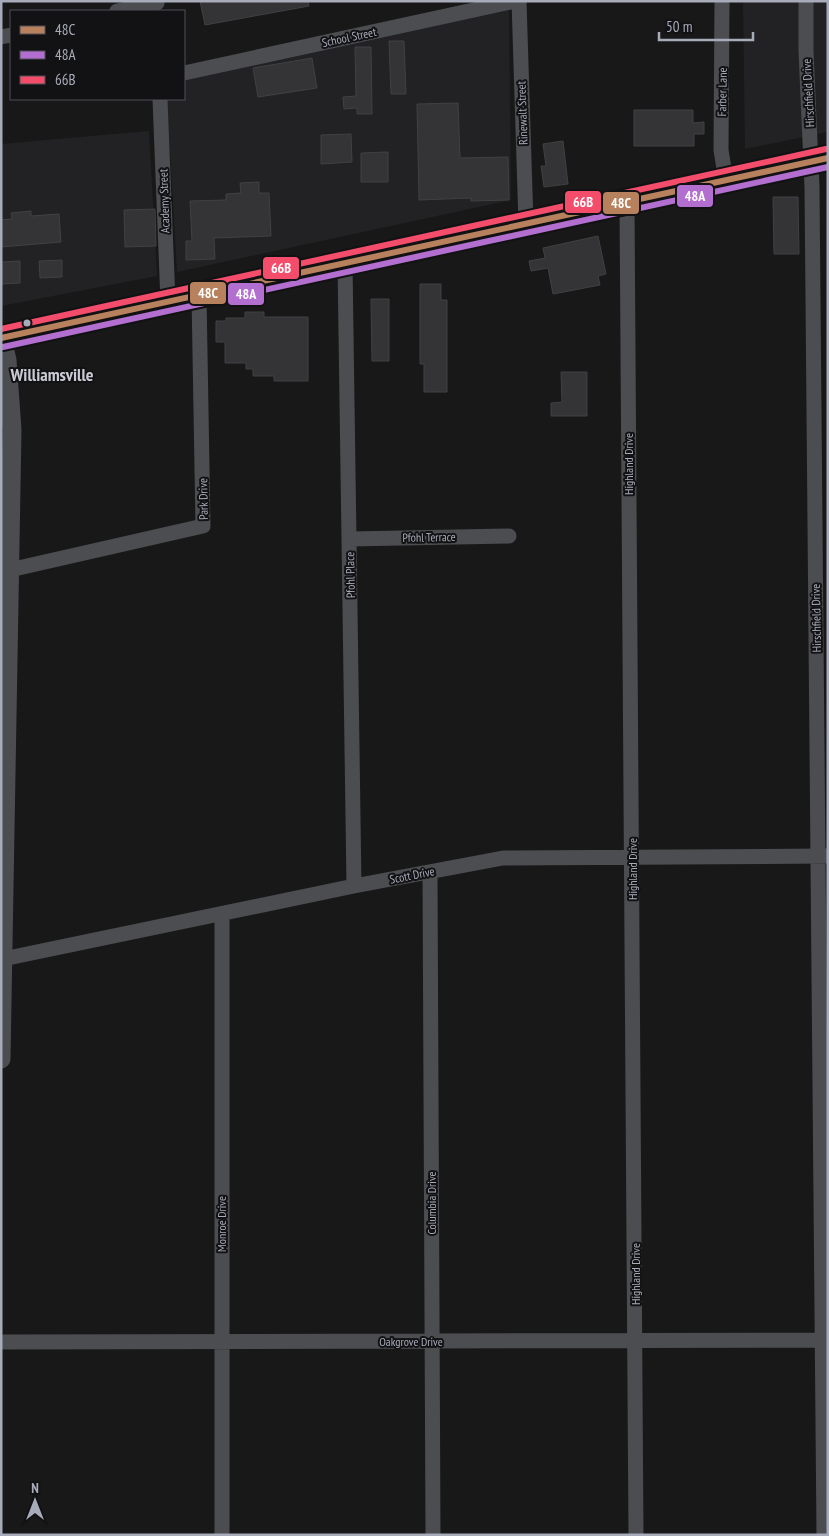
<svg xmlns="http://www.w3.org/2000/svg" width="829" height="1536" font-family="'PT Sans Narrow',sans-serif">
<rect width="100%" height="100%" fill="#181818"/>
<path fill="#222224" d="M743,1H828V132L745,149Z
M509,10L511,200L177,272L167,99H184V77Z
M149,131L157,276L1,306V144Z"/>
<path fill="#343436" stroke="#414144" d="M200,1H308L309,6L205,25Z
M389,41H404L406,94H391Z
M355,47H371L372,114H357V108L344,109L343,97L356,96Z
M312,58L317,88L258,97L253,68Z
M458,103L460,158L508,157L509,200L471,201V198L419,200L417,104Z
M634,110H693V123L704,122V134H694V146H634Z
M351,134L352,162L321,164V135Z
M563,141L568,184L544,187L541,166H546L543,144Z
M388,152V182H361V153Z
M259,182V193H269L271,236L214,238L215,259L186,260V241H192L190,201L226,200V194L241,193L240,183Z
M773,197H798L799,254H774Z
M155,209L156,246L125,247L124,210Z
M31,211V216L59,214L61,242L1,247V220L12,219L11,213Z
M598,236L606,274L598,276L600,285L553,294L548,268L531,271L529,261L545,258L543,248Z
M62,260V277L40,278L39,261Z
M20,261V283L1,284V262Z
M420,284H441V300H447V392H424V364H420Z
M371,299H389V361H372Z
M245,312H264V317H308V381H274V376H253V369H246V363H225V342H216V321H226V318H245Z
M561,372H587V416H551V403L562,402Z"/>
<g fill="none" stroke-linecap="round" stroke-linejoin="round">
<path stroke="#4c4d51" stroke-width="15" d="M519,1L526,224
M722,1L721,150L726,181
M806,1V51L812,187L824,1535
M117,11L157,3
M1,37L11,35
M184,73L515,1
M160,99L168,302
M627,203L636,1535
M345,263L354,886
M349,539L509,536
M1,572L203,526L199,295
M430,872L433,1535
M3,959L354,886L503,858L828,856
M1,1342L821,1340
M222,1535V914"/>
<path stroke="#4c4d51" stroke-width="19" d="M1,335L7,360L12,430L1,1059"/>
<path stroke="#4e4e53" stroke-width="22" d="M1,338L726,181L828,158"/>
<defs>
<path id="bus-1" d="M1,338L828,158"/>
<path id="bus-2" d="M3,347L828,167"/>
<path id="bus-3" d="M1,329L826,149"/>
</defs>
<use href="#bus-1" stroke="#121214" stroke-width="10"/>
<use href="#bus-2" stroke="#121214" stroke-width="10"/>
<use href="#bus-3" stroke="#121214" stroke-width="10"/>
<use href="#bus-1" stroke="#b6815c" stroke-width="6"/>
<use href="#bus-2" stroke="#b36fd0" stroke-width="6"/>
<use href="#bus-3" stroke="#f44d6c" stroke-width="6"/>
</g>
<circle fill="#a8abb9" stroke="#121214" stroke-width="2" cx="27" cy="323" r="4.5"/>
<g text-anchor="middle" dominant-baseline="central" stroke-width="4" stroke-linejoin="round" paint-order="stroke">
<g font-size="12" fill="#a8abb9" stroke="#121214">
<text transform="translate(349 37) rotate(-12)">School Street</text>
<text transform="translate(722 92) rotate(-89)">Farber Lane</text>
<text transform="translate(808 93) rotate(-93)">Hirschfield Drive</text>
<text transform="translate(522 113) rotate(-92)">Rinewalt Street</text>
<text transform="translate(164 201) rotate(-92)">Academy Street</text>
<text transform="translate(628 464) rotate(-90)">Highland Drive</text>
<text transform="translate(203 499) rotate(-91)">Park Drive</text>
<text transform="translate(429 537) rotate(-1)">Pfohl Terrace</text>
<text transform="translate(350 575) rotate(-91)">Pfohl Place</text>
<text transform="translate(816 618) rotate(-91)">Hirschfield Drive</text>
<text transform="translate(632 869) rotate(-90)">Highland Drive</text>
<text transform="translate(412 875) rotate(-11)">Scott Drive</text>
<text transform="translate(431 1203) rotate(-90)">Columbia Drive</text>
<text transform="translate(221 1224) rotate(-90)">Monroe Drive</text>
<text transform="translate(635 1274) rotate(-90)">Highland Drive</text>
<text x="411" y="1341">Oakgrove Drive</text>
</g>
<g font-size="18" font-weight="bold" fill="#cacbd5" stroke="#121214">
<text x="52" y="374">Williamsville</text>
</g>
</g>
<g stroke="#121214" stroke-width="2">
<rect x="676" y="184" width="38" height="24" rx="5" fill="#b36fd0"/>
<rect x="564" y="190" width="38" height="24" rx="5" fill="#f44d6c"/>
<rect x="602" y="191" width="38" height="24" rx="5" fill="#b6815c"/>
<rect x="262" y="256" width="38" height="24" rx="5" fill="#f44d6c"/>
<rect x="189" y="281" width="38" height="24" rx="5" fill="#b6815c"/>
<rect x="227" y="282" width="38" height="24" rx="5" fill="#b36fd0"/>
</g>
<g font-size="14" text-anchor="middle" font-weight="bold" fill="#fff">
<text x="695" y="201">48A</text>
<text x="583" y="207">66B</text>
<text x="621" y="208">48C</text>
<text x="281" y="273">66B</text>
<text x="208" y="298">48C</text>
<text x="246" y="299">48A</text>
</g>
<rect width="829" height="1536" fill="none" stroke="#a8abb9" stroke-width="5"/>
<rect x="10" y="10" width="175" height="90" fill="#121214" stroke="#4e4f56"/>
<rect x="20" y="26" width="25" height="8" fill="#b6815c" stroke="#4e4f56"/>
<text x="55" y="35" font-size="15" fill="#a8abb9">48C</text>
<rect x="20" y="51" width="25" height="8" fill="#b36fd0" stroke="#4e4f56"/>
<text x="55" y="60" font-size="15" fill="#a8abb9">48A</text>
<rect x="20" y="76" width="25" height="8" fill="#f44d6c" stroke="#4e4f56"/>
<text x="55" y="85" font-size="15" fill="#a8abb9">66B</text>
<g transform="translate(35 1501)" stroke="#121214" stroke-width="4" paint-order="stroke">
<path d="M0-4L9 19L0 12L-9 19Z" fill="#a8abb9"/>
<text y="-8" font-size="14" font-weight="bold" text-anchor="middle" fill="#a8abb9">N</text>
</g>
<path d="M659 32v8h94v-8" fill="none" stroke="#a8abb9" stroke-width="2.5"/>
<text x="666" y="32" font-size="15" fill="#a8abb9" stroke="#121214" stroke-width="4" paint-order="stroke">50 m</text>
</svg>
